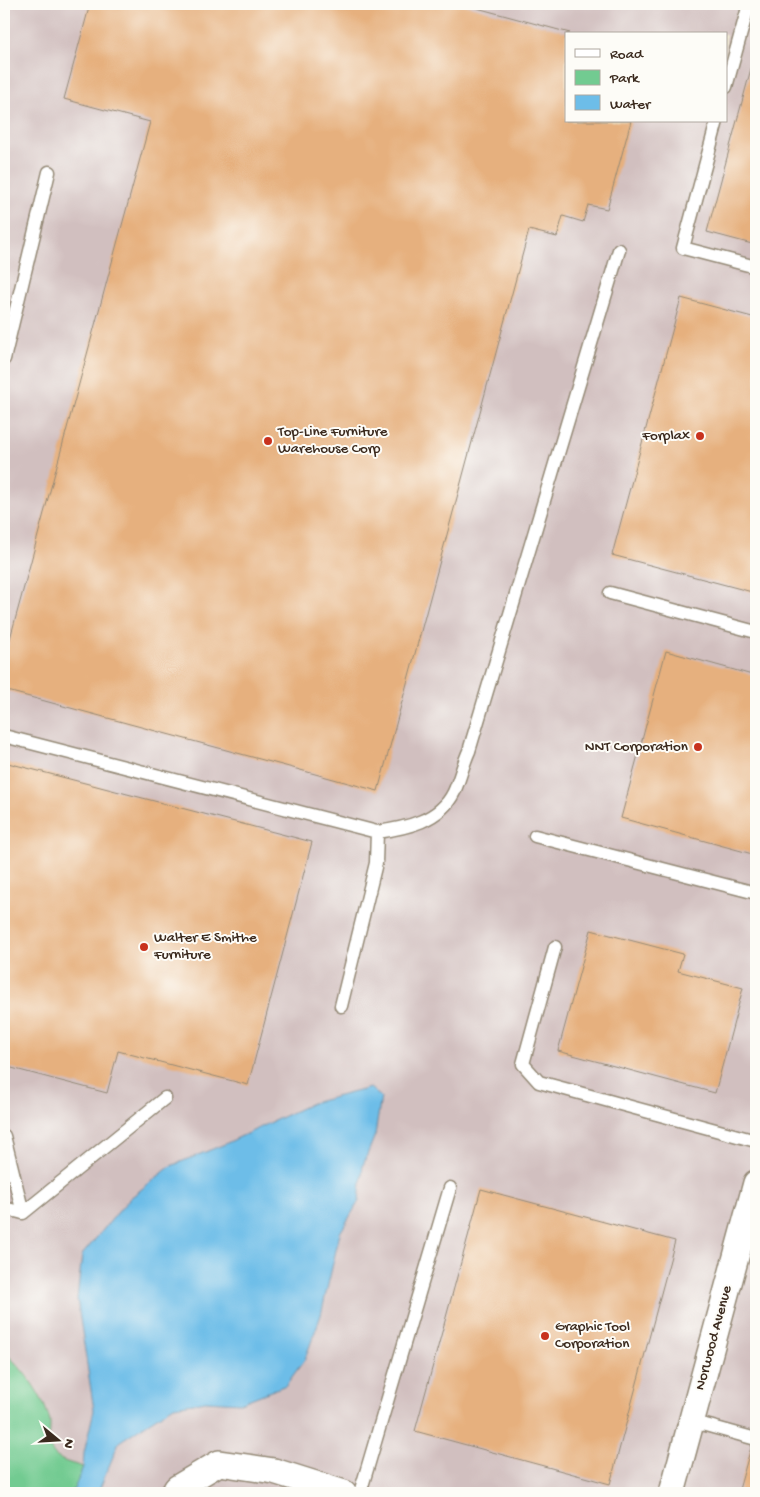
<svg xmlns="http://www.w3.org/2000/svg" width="760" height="1497" font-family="'Gochi Hand',sans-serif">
<rect width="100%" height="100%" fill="#fdfcf7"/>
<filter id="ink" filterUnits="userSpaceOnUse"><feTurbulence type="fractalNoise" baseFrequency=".02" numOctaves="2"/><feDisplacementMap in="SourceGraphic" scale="10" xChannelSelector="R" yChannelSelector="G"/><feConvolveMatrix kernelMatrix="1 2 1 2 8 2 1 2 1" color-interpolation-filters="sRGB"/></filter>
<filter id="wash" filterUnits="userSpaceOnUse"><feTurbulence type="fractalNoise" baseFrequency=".0096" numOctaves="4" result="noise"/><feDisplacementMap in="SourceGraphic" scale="20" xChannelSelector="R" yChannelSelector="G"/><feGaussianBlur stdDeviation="1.12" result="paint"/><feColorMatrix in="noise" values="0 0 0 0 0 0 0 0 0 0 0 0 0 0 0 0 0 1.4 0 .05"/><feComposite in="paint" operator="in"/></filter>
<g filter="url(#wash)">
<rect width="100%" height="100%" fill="#eee8cd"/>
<path fill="#d1bfbf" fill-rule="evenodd" d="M4,4H756V1493H4ZM566,34H726V121H566Z"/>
<path fill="#72cb91" stroke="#567a58" d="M4,1352C23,1368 42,1394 49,1418C52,1427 47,1440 51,1449C55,1461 72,1463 83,1467L74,1489L69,1493H4Z"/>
<path fill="#6dbde8" stroke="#547483" d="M370,1088L381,1097L375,1135L363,1165L359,1201L340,1233L321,1315L305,1359L286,1385L240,1403L206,1401L174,1406L143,1426L119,1442L98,1493H69L74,1489L83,1467L84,1453L94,1410L77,1299L82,1255L129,1199L171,1166L225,1144L312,1103Z"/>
<g id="blocks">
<path fill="#e6b07e" d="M90,4H462L570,33L566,34V121H631L607,209L588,205L583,222L563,216L557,237L529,230L378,791L4,690V645L8,646L150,122L64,99Z
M756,50V245L707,232Z
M681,298L756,318V593L612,555Z
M666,651L756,676V855L621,818Z
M4,762L312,842L248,1085L118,1051L107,1093L4,1066Z
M591,930L683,954L678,971L743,988L715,1093L558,1051Z
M481,1189L675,1241L610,1484L415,1431Z
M752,1444L756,1446V1493H738Z"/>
</g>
</g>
<g filter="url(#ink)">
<use href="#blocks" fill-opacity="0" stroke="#948976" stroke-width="1"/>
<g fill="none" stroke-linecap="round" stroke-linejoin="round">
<defs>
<path id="service" d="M726,87L749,4
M717,121L683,248L756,267
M4,359L49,172
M610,593L756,632
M4,736L377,832C406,828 440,821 454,792C460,779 463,764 469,751L619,250
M535,836L756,893
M555,947L523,1064L539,1082L756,1141
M341,1006L376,863L377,832
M4,1136L23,1213
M4,1208L23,1213L165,1098
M741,1240L756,1245
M691,1421L756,1439
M360,1493L450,1188"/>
<path id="minor" d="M174,1493L177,1488L219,1463L274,1471L344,1493
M672,1493L756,1183"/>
</defs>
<use href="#service" stroke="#948976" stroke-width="15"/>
<use href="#minor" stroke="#948976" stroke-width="28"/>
<use href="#service" stroke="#fff" stroke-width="12"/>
<use href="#minor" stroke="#fff" stroke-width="25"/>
</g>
</g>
<g fill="#c8321e" stroke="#fdfcf7" stroke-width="2">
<circle cx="700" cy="436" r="5"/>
<circle cx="268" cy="441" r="5"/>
<circle cx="698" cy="747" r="5"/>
<circle cx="144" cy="947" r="5"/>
<circle cx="545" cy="1336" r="5"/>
</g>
<g text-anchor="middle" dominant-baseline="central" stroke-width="4" stroke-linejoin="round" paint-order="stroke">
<g font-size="15" fill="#3b2a1e" stroke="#fdfcf7" text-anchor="start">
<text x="278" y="432">Top-Line Furniture<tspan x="278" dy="17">Warehouse Corp</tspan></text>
<text x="690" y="436" text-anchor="end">Forplax</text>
<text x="688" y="747" text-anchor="end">NNT Corporation</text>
<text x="154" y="938">Walter E Smithe<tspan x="154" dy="17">Furniture</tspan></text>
<text x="555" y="1327">Graphic Tool<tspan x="555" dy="17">Corporation</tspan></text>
</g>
<g font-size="15" fill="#3b2a1e" stroke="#fdfcf7">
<text transform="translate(714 1338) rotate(-75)">Norwood Avenue</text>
</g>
</g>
<rect width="760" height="1497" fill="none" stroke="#fdfcf7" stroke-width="20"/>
<rect x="565" y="32" width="162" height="90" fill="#fdfcf7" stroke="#afa8a0"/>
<rect x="575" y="49" width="25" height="8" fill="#ffffff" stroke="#afa8a0"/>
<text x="610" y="58" font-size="15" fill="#3b2a1e">Road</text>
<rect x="575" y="70" width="25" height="15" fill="#72cb91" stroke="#afa8a0"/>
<text x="610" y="82" font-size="15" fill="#3b2a1e">Park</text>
<rect x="575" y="95" width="25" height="15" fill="#6dbde8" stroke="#afa8a0"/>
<text x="610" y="108" font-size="15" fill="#3b2a1e">Water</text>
<g transform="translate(58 1440) rotate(108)" stroke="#fdfcf7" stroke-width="4" paint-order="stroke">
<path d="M0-4L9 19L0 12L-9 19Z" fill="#3b2a1e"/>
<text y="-8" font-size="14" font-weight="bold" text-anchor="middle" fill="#3b2a1e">N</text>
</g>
</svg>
